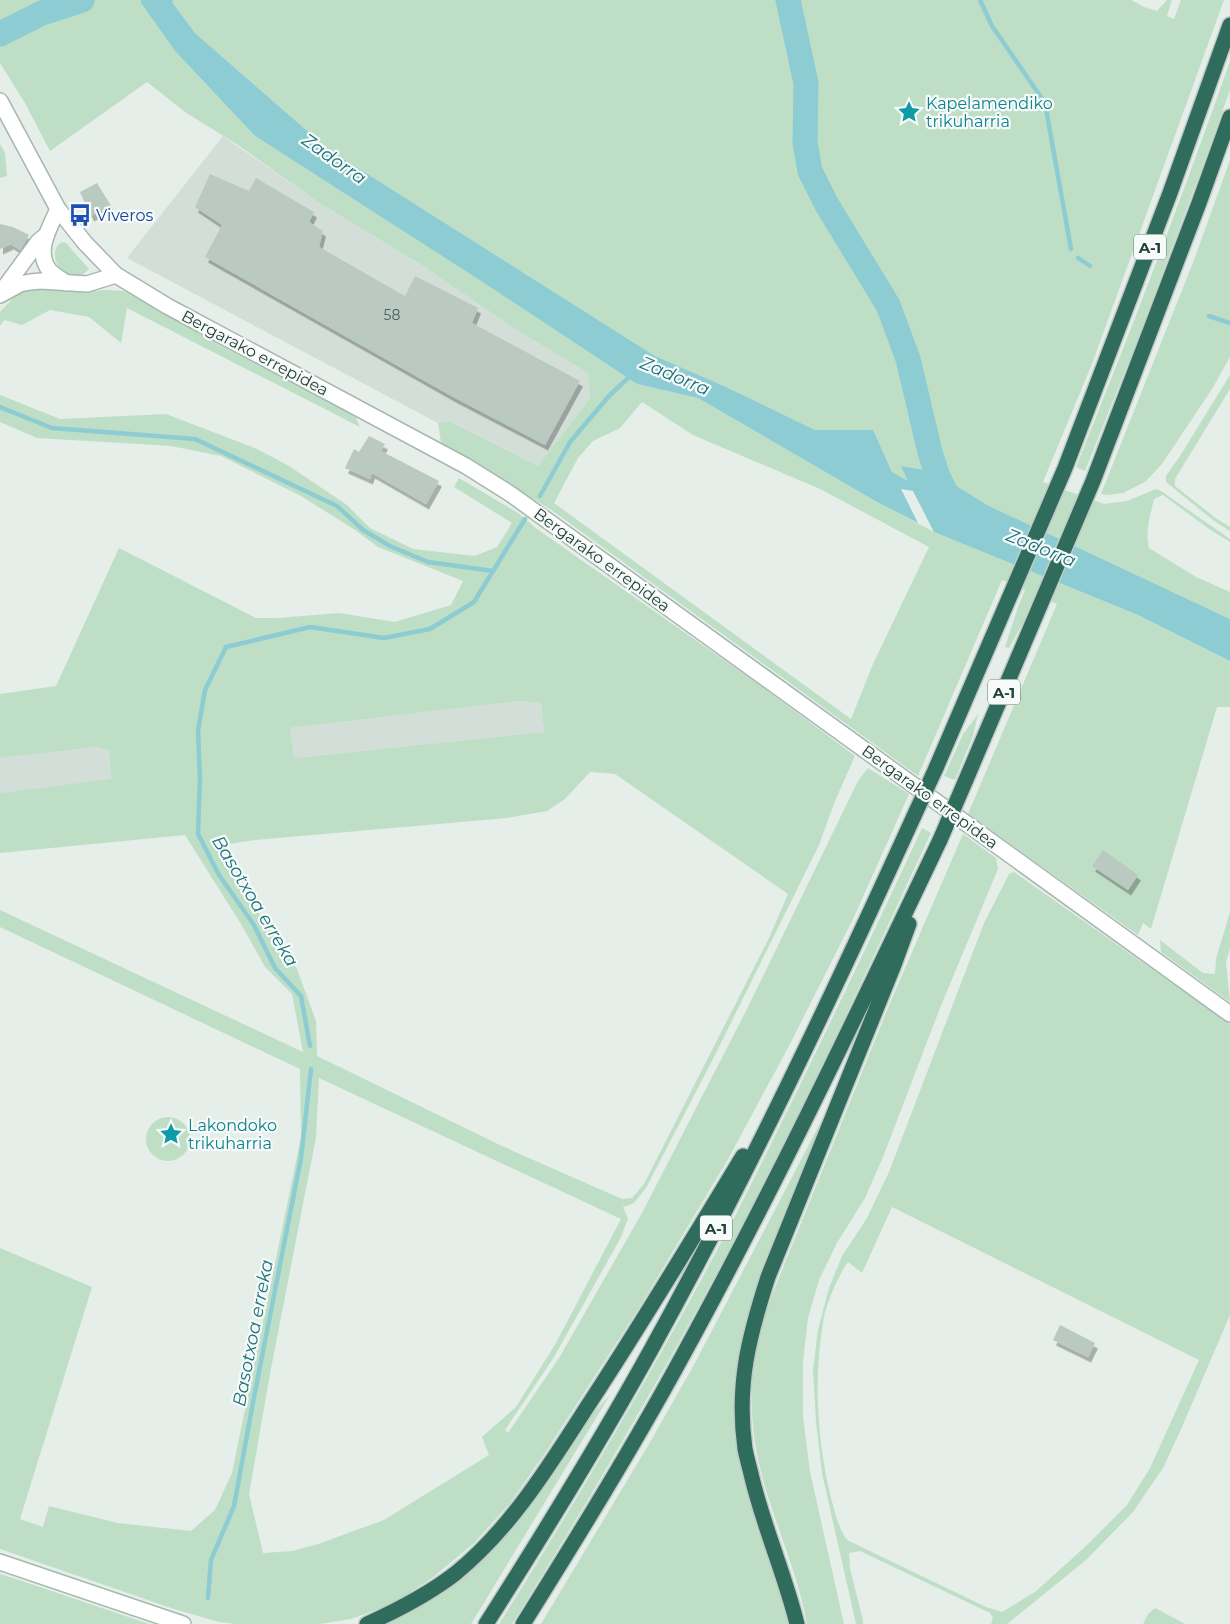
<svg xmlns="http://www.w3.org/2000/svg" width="1230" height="1624" font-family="Montserrat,sans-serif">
<defs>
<filter id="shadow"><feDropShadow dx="3" dy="5.5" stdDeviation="0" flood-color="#0004"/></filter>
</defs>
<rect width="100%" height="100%" fill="#e5eee9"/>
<path fill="#d3ded8" d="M223,136L318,202L423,266L518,331L588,373L590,398L538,466L449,421L438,423L127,258Z
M519,701L541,703L544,732L294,758L290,728Z
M97,747L109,749L111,780L0,793V758Z"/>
<path fill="#bedfc5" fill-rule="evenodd" d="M0,0H141V3L175,51L255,136L481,281L637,384L698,398L877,502L934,532L1138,615L1230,661V707H1217L1151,929L1143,923L1138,935L968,814L1057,604L1035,594L1023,623L1009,648L1005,647L1018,607L1025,590L1002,580L918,776L550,509L441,443L438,423L449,421L538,466L590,398L588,373L518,331L423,266L318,202L238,145L185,112L147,82L50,151L25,103L0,63ZM642,402L693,435L820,489L929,547L873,664L851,719L554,503L578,458L593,441L620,428Z
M173,0H1131L1144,7L1157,11L1167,0H1172L1167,16L1174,19L1181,0H1224L1092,364L1043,482L1104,504L1127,501L1156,489L1161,491L1230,539V542L1209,529L1163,495L1154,499C1150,516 1145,531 1149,548L1196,577L1230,592V619L987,505L933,471L902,466L909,482L892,472L873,431L815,430L724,386L655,356L328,149L195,33L172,2Z
M1230,61V90L1200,173L1138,338L1085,471L1076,467C1130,333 1182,198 1230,61Z
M0,144L5,153L7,176L0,178Z
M1230,160V357L1212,389L1162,464L1145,482L1123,493L1107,495L1101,494L1194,260Z
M62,242L66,243L89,269L81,276C68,276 56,270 55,256C55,249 56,246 62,242Z
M43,285L81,292L106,290L124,291L355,416L360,427L127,308L121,343L89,317L50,310L22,325L4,320L0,326V312L19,292Z
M1230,375V389L1175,479V486L1217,519L1230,527V531L1213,520L1166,482V476L1180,456Z
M0,395L60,419L166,414L257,449L289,466L347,505L370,528L413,549L475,556L497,547L512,523L454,487L459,478L518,513L537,529L761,686L855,756L835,801L819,845L713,1059L646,1188L634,1203L623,1207L628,1219L620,1239L554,1357L505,1430L508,1433L559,1358L642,1213L746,1011L858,781L868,768L909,794L854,917L789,1046L727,1161L639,1308L545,1453L510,1503L474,1543L432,1578L392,1604L351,1619L320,1624H236L219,1622L174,1609L0,1549V1248L92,1287L20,1519L43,1527L49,1506L118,1523L191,1531L215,1510L232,1473L301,1137L300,1069L0,927V910L303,1052L292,994L265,967L241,924L185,835L0,853V793L111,779L109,750L97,747L0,758V694L56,686L119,548L256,618H278L339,613L395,622L451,605L463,581L378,547L355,530L301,496L221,456L171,446L37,438L0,422ZM519,701L541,703L544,732L294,758L290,728ZM590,772L615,774L788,894L769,938L644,1184L632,1198L622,1199L502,1146L317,1056L316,1021L297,969L254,906L215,846L255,840L507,818L547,811L565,799ZM319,1078L621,1219L556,1343L516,1407L482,1437L489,1455L384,1520L318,1544L292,1551L263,1553L249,1494L270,1374L316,1137Z
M978,714L973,736L955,780L944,776L963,734Z
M922,828L931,833C866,972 803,1111 731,1246C663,1375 589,1500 512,1624H499C583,1490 664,1353 737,1212C801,1085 862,957 922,828Z
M963,834L996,858L998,869L940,1008L883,1157L865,1198L837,1243L819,1280L808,1318L803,1362V1416L810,1472L844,1624H807C797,1568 770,1515 758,1459C749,1418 750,1375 759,1334C762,1321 768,1308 772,1295L890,1003Z
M1014,872L1230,1024V1315L1182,1427L1163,1468L1133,1512L1086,1560L1007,1624H991L993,1618L990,1613L860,1551L849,1553L850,1569L863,1620V1624H856L822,1473L816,1422L813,1370L818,1330L829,1288L842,1256L867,1218L889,1172L984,923L1009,874ZM892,1207L1199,1360L1150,1468L1127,1505L1086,1546L1035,1592L1002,1612L986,1607L847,1540C837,1525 836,1515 831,1498C817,1440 813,1377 824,1317C827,1302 839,1274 848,1262L862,1273Z
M1230,912V948L1226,962L1230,1002L1161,952L1160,940L1203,973L1215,974L1216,959Z
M827,1110L765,1261L744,1328L736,1375V1414L792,1624H541L649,1444L695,1363Z
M146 1139a22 22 0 1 1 44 0a22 22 0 1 1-44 0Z
M610,1395L471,1624H382L401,1616L441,1593L480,1561L524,1513L560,1462L589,1417Z
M0,1574L19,1580L149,1624H0Z
M1155,1608L1185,1624H1143L1148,1614Z"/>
<path fill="#8dccd2" d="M141,0H173L172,2L195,33L328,149L655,356L724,386L815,430H873L892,472L908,481L901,466L933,471L987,505L1230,619V661L1138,615L934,532L913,491L901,489L918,523L877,502L698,398L637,384L481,281L255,136L175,51L141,3Z"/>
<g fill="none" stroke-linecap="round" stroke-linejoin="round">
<path stroke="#8dccd2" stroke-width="4.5" d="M980,0L992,26L1045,103L1071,249
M1078,258L1090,266
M1209,316L1230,323
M0,407L52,428L195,439L337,506L363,530L390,546L428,562L493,571
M540,496L570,442L609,396L632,374
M310,1046L301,996L275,968L254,925L219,875L198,834L200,778L198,731L205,690L226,647L310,627L384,638L430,629L474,602L525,519
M208,1598L211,1560L234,1506L254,1397L301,1158L311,1069"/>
<path stroke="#8dccd2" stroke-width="25" d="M788,0L806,83L805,142L810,171L827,205L888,305L908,359L930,452L937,474L951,504
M0,34L42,13L82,0"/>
</g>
<path fill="#bac9c2" filter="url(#shadow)" d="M210,174L249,191L256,178L314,212L309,222L323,231L319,247L405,296L415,276L478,308L472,323L580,381L545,445L453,397L205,257L222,225L195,207Z
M97,183L111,206L91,216L80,192Z
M0,224L13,227L29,235L20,250L11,244L0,249Z
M369,436L385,444L381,451L439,481L426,504L372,473L370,479L345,468L354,449L359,452Z
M1103,850L1138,875L1128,890L1092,866Z
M1060,1325L1095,1343L1088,1357L1053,1340Z"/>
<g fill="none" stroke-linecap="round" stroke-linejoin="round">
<defs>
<path id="tertiary" d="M0,101L58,209L85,243L116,275L167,306L466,466L512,495L1230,1014
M58,209C50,227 34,252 50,271C54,275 61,279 66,283
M2,291L38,242L45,236
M0,295L20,284L30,282L41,281L87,284L116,275"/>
<path id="secondary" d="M0,1562L183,1624"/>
<path id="motorway" d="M936,768L1065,468L1170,193L1230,25
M965,782L1093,481L1199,203L1230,117
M367,1624C398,1610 429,1594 456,1573C511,1528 549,1466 587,1407C641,1325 692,1240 743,1156
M486,1624C544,1533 600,1442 652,1348C748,1174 832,996 914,816
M523,1624C578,1536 633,1447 683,1355C775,1187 857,1014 940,840
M797,1624C785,1575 764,1528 752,1478C750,1469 747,1459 745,1449C736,1385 749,1336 768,1277L894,965L909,924"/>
</defs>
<use href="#tertiary" stroke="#a7b6b0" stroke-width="18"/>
<use href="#secondary" stroke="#a3bab0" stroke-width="18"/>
<use href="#motorway" stroke="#c2cac7" stroke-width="18"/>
<use href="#tertiary" stroke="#fff" stroke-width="15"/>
<use href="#secondary" stroke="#fff" stroke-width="15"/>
<use href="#motorway" stroke="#2f6c5c" stroke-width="15"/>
<defs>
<path id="motorway-bridge" d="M914,816L936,768
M940,840L965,782"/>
</defs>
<use href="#motorway-bridge" stroke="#c2cac7" stroke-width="18" stroke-linecap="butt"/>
<use href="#motorway-bridge" stroke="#2f6c5c" stroke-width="15"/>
</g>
<defs>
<symbol id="sight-bare" viewBox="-9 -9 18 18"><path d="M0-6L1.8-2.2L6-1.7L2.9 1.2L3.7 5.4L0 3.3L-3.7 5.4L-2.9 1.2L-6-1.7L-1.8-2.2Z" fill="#0f9aa8" stroke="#f6faf8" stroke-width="2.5" paint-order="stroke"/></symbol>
<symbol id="bus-bare" viewBox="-9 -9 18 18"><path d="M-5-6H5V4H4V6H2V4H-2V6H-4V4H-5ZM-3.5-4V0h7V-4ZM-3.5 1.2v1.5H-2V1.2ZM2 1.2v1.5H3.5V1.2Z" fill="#1a4fb4" stroke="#f6faf8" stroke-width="2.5" paint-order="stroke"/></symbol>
</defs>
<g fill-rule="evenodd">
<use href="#sight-bare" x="893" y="96" width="32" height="32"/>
<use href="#bus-bare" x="64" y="199" width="32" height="32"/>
<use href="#sight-bare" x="155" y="1118" width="32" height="32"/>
</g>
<g text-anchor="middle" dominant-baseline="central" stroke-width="4.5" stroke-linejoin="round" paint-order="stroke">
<g font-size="14" fill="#4a625a">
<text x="392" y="315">58</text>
</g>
<g fill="#f6faf8" stroke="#637871" stroke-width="1">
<rect x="1134" y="234.5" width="32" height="25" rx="4"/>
<rect x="988" y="679.5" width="32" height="25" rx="4"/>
<rect x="700" y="1215.5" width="32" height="25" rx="4"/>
</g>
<g font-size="15" font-weight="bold" fill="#244037">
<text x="1150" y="247">A-1</text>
<text x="1004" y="692">A-1</text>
<text x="716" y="1228">A-1</text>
</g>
<g font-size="16" fill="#0d838f" stroke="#f6faf8" text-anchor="start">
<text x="926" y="103">Kapelamendiko<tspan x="926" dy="18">trikuharria</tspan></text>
<text x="188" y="1125">Lakondoko<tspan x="188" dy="18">trikuharria</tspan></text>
</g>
<g font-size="16" fill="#164399" stroke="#f6faf8" text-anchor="start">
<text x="96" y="215">Viveros</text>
</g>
<g font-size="16" fill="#244037" stroke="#f6faf8">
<text transform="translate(255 353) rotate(28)">Bergarako errepidea</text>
<text transform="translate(602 560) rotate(36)">Bergarako errepidea</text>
<text transform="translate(930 797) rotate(36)">Bergarako errepidea</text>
</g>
<g font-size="18" font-style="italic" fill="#1d727d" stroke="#f6faf8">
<text transform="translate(334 159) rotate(35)">Zadorra</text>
<text transform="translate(675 376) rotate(23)">Zadorra</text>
<text transform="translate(1041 548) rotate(22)">Zadorra</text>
<text transform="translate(255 901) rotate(59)">Basotxoa erreka</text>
<text transform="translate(253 1333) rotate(-79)">Basotxoa erreka</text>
</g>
</g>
</svg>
